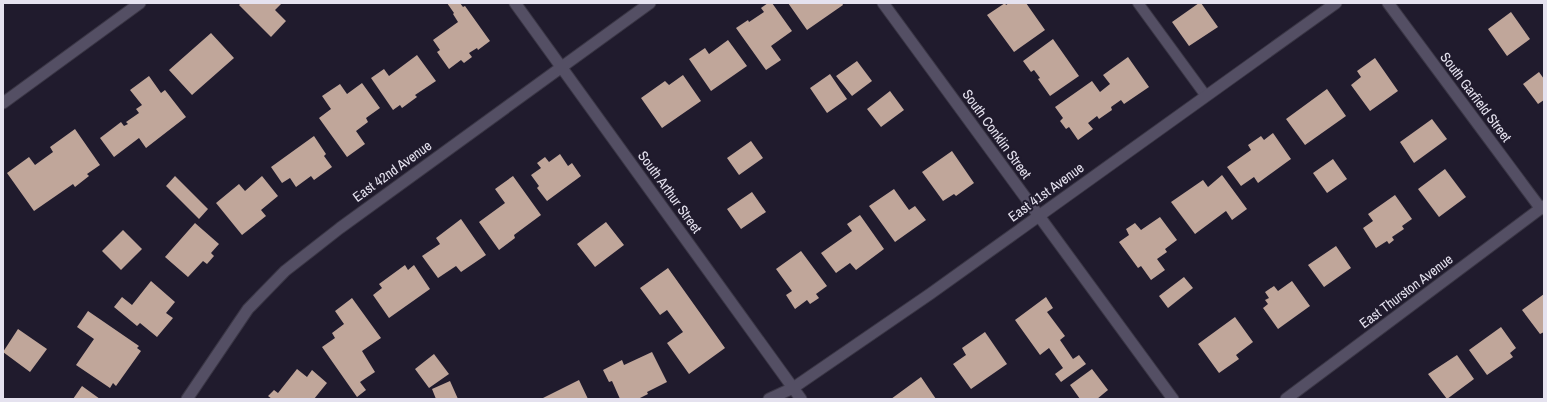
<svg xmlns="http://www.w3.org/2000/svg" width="1547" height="402" font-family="'Archivo Narrow',sans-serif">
<rect width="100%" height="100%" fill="#201b2d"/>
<path fill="#c0a69a" d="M241,3H282L275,10L286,21L271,37L239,5Z
M447,3H460L463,7L465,6L490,41L478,50L477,48L469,53L472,57L464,63L461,60L449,69L437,52L440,50L433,40L458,22L453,14L454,13Z
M768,3H772L792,31L771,46L781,60L766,70L736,28L748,20L749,22L764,12L761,8Z
M788,3H842L843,5L807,30Z
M1005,3L1006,5L1009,3H1026L1045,30L1014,52L987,15Z
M1199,3H1201L1218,27L1189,46L1172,22Z
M1511,12L1530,39L1507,56L1488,29Z
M211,33L234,58L192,95L169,70Z
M1053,39L1079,76L1050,96L1038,79L1040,78L1034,70L1031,72L1023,61Z
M728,40L747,66L711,91L689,59L705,48L709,54Z
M417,55L436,81L415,95L417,97L402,108L400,105L393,110L371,78L384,69L389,76Z
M1128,57L1149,87L1124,104L1121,100L1111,107L1112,110L1099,119L1097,116L1088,123L1093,129L1078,140L1069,127L1066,129L1060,121L1063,118L1055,107L1092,81L1100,92L1110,84L1103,75Z
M1375,58L1398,91L1370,111L1351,85L1361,77L1357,71Z
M857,61L872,81L852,96L836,76Z
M1539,72L1544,79V100L1538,104L1523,84Z
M830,74L847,99L827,113L810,88Z
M683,75L701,101L662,128L641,98L665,81L669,85Z
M149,76L161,93L165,90L186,117L146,148L139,138L114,157L100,138L121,122L124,126L128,124L126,122L139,113L136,109L142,105L130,90Z
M362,83L380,108L366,118L368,122L356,131L365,144L347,157L319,118L331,109L322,96L340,84L347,94Z
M1327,89L1346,116L1305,145L1286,119Z
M890,91L904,110L881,127L867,109Z
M1432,119L1447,139L1414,163L1400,142Z
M75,129L100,165L87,174L89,176L75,187L73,184L34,211L7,173L29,157L35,165L53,152L50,147Z
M1273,133L1291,159L1258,183L1254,177L1241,186L1227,167L1251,150L1248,145L1261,136L1264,140Z
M314,136L326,154L324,156L332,167L314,180L311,176L296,187L290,178L282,183L271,167Z
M751,141L763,158L739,175L727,158Z
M952,151L974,183L956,196L954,194L943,201L922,172Z
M560,154L568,166L572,163L581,176L547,201L537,188L539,186L531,175L541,168L537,163L545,157L549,162Z
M1333,159L1347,179L1327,193L1313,173Z
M1445,169L1466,197L1439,217L1418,189Z
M1222,175L1247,209L1232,220L1226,211L1195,234L1171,202L1203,180L1208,187Z
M175,176L208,209L199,219L166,186Z
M262,176L278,196L261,210L266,216L242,235L216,203L239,184L245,191Z
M513,176L541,215L514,235L515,238L499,250L479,222L505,203L495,189Z
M894,189L909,210L915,206L926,220L895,242L869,206Z
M752,192L766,212L741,229L727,209Z
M1395,195L1412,219L1402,226L1404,229L1392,237L1394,240L1389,244L1387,241L1376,248L1363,228L1373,221L1368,214Z
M860,215L884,249L856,270L850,263L836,273L821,253L852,231L847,224Z
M1160,217L1177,240L1165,249L1167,252L1157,259L1165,270L1151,280L1141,266L1138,268L1119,242L1129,235L1126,229L1135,223L1141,230Z
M461,219L486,255L461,272L456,266L438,278L422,256L440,244L436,238Z
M606,222L624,245L595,267L577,244Z
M195,223L219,244L211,253L214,256L207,264L203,261L188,277L165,257Z
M123,230L142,249L121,270L102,251Z
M1336,246L1351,268L1324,287L1308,265Z
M801,251L827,286L816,294L819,298L810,304L807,300L795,309L786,295L792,291L776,269Z
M405,265L408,270L414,265L430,289L389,318L373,295L382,288L379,284Z
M668,268L725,348L689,374L667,343L683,332L667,310L660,315L640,288Z
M1184,277L1193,288L1168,308L1159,296Z
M151,281L175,302L166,313L173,318L157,337L140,323L137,326L114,307L122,297L132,305Z
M1292,281L1310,306L1278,329L1263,308L1268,304L1265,300L1269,298L1265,292L1274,286L1278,291Z
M1544,294V332L1540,334L1522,310Z
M1046,297L1053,308L1047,312L1065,336L1060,340L1073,359L1079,355L1086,364L1061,382L1055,374L1063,368L1049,348L1040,355L1015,320Z
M352,298L381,338L362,351L375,372L360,382L366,390L357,397L322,347L335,338L332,333L344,324L335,311Z
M88,311L139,346L137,348L141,351L116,386L113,383L110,388L76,365L94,339L77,327Z
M1235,317L1253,342L1236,355L1239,359L1219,373L1198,344Z
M1501,327L1516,348L1510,353L1513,357L1487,375L1469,350Z
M18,329L47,349L30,372L3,352Z
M985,332L1007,364L971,389L953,364L966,355L962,348Z
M652,352L667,382L647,392L648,394L638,399H620L612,381L609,382L603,370L622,360L624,365Z
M434,354L449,374L429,388L415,369Z
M1457,355L1474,379L1447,399L1428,374Z
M297,369L307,377L312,370L327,383L314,399H272L268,396L274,390L278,393Z
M1092,369L1108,390L1097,399H1080L1070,385Z
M921,377L936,399H891Z
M579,380L588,399H541Z
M450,381L458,399H436L432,389Z
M82,386L100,399H73Z"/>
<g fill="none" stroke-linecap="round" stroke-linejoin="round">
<defs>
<path id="service" d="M1138,3L1206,96"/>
<path id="minor" d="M515,3L801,399
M883,3L1173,399
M1388,3L1541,209
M3,103L140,3
M187,399L248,309L285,271L340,228L650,3
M769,399L793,388L930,294L1336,3
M1286,399L1544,206"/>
</defs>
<use href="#service" stroke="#3a3645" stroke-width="12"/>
<use href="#minor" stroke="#3a3645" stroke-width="13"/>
<use href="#service" stroke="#544f64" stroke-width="10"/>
<use href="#minor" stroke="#544f64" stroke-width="11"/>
</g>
<g text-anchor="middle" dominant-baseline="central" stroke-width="4" stroke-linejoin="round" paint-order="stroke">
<g font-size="14" fill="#e5e2ef" stroke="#201b2d">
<text transform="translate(1476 97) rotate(53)">South Garfield Street</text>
<text transform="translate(997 134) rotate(54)">South Conklin Street</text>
<text transform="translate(392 171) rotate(-36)">East 42nd Avenue</text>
<text transform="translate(670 192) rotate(54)">South Arthur Street</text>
<text transform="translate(1046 192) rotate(-36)">East 41st Avenue</text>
<text transform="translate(1406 291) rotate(-37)">East Thurston Avenue</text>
</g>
</g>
<rect width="1547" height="402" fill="none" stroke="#e5e2ef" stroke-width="8"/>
</svg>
